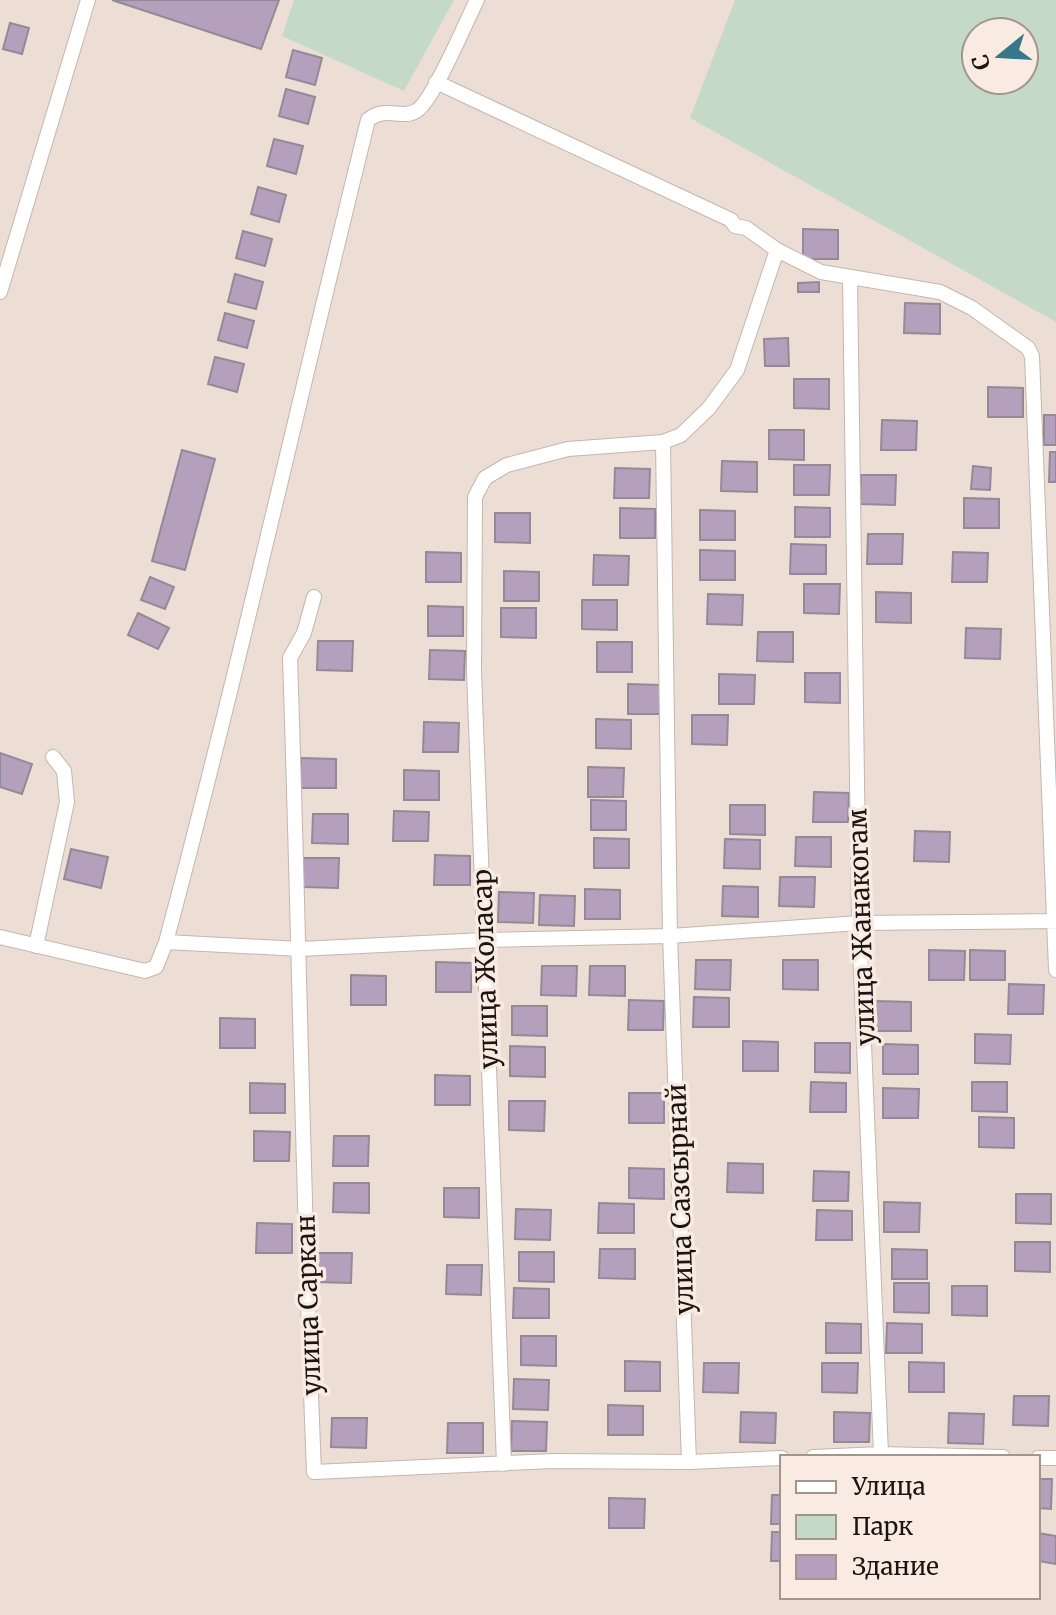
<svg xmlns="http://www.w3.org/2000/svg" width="1056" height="1615" font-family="Merriweather,serif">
<rect width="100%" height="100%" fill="#edded5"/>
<path fill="#c4d9c8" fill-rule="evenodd" d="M294,0H454L404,91L282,36Z
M735,0H1056V322L690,118ZM976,32H1024V80H976Z"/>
<path fill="#b4a0bd" stroke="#928a96" stroke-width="2" d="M112,0H279L261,49Z
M10,23L29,28L22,54L3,49Z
M293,50L322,58L315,85L286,77Z
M286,89L315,97L308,124L279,116Z
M274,139L303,146L296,174L267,166Z
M258,187L286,195L279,222L251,214Z
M803,229L838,230V259H803Z
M243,231L272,239L265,266L236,258Z
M235,274L263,282L256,309L228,302Z
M819,282V292H798V283Z
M905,303L940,304V334L904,333Z
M225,313L254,321L247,348L218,340Z
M788,338L789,366H765L764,339Z
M215,357L244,364L237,392L208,384Z
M794,379H829V409L794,408Z
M988,387L1023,388V417H988Z
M1044,415H1056V445H1044Z
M882,420L917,421L916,450H881Z
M769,430H804V460L769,459Z
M182,450L215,459L185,570L152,561Z
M1050,452H1056V482H1049Z
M722,461L757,462V492L721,491Z
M794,465H830L829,495H794Z
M973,466L991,468L990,490L971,489Z
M615,468L650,469L649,498H614Z
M861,475H896L895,505L860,504Z
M964,498L999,499V528H964Z
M795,507L830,508V537H795Z
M620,508L655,509V538H620Z
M700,510L735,511V540H700Z
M495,513H530V543L495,542Z
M868,534H903L902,564H867Z
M791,544L826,545V574H790Z
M700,550L735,551V580H700Z
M426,552L461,553V582H426Z
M953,552L988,553L987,582H952Z
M594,555L629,556L628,585H593Z
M504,571L539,572V601H504Z
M150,577L174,587L165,609L141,600Z
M804,584H840L839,614L804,613Z
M876,592L911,593V623L876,622Z
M708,594L743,595L742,625L707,624Z
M582,600H617V630L582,629Z
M428,606L463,607V636H428Z
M501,608H536V638L501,637Z
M138,613L169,628L158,649L128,635Z
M966,628L1001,629L1000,659L965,658Z
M758,632H793V662L757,661Z
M318,641H353L352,671L317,670Z
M597,642H632V672H597Z
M430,650L465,651L464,680L429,679Z
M805,673H840V703L805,702Z
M719,674L755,675L754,704H719Z
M628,684L663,685V714H628Z
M692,715H728L727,745L692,744Z
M596,719L631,720V749L596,748Z
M424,722L459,723L458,752H423Z
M0,753L32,764L22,794L0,787Z
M301,758L336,759V788H300Z
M588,767L624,768L623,797H588Z
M404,770L439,771V800H404Z
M814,792L849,793L848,822H813Z
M591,800L626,801V830H591Z
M730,805H765V835L730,834Z
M394,811L429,812L428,841H393Z
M313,814H348V844L312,843Z
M915,831L950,832L949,862L914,861Z
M796,837H831V867L795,866Z
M594,838L629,839V868H594Z
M725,839L760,840V869L724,868Z
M71,849L108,857L101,888L64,879Z
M435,855L470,856V885H434Z
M303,858H339L338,888L303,887Z
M780,877H815L814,907L779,906Z
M723,886L758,887V917L722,916Z
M585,889L620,890V919H585Z
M499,892L534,893L533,923L498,922Z
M540,895L575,896L574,926L539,925Z
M929,950L965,951L964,980H929Z
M970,950L1005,951V980H970Z
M696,960H731L730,990L695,989Z
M783,960H818V990L783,989Z
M436,962L472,963L471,992H436Z
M542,966H577L576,996L541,995Z
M590,966H625V996L589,995Z
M351,975L386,976V1005H351Z
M1009,984L1044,985L1043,1014H1008Z
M694,997L729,998V1027H693Z
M629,1000L664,1001L663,1030H628Z
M876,1001L911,1002V1031H876Z
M512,1006H547V1036L512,1035Z
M220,1018L255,1019V1048H220Z
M975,1034L1011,1035L1010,1064L975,1063Z
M743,1041L778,1042V1071H743Z
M815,1043H850V1073L815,1072Z
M883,1044L918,1045V1074H883Z
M510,1046L545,1047V1077L510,1076Z
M435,1075L470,1076V1105H435Z
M811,1082L846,1083V1112H810Z
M972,1082H1007V1112L972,1111Z
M250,1083L285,1084V1113H250Z
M883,1088L919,1089L918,1118H883Z
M629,1093H664V1123H629Z
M509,1101H545L544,1131L509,1130Z
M979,1117L1014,1118V1148L979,1147Z
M254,1131L290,1132L289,1161H254Z
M334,1136H369L368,1166H333Z
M728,1163L763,1164V1193L727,1192Z
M629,1168L664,1169V1199L629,1198Z
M814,1171L849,1172L848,1201H813Z
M334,1183H369V1213L333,1212Z
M444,1188H479V1218L444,1217Z
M1016,1194H1051V1224L1016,1223Z
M884,1202L920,1203L919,1232H884Z
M599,1203L634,1204V1233H598Z
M516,1209L551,1210L550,1240L515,1239Z
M817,1210L852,1211V1240H816Z
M257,1223L292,1224V1253H256Z
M1015,1242H1050V1272L1015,1271Z
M600,1249H635V1279L599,1278Z
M892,1249L927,1250V1279H892Z
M519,1252H554V1282L519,1281Z
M317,1253H352L351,1283L316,1282Z
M447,1265H482L481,1295L446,1294Z
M894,1283H929V1313L894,1312Z
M952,1286H987V1316L952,1315Z
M514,1288L549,1289V1318H513Z
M826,1323L861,1324V1353H826Z
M887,1323L922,1324V1353H886Z
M521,1336H556V1366L521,1365Z
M625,1361L660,1362V1391H625Z
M909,1362L944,1363V1392H909Z
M704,1363H739L738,1393L703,1392Z
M822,1363H858L857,1393L822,1392Z
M514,1379L549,1380L548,1410L513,1409Z
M1014,1396H1049L1048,1426L1013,1425Z
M608,1405L643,1406V1435H608Z
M741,1412L776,1413L775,1443L740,1442Z
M834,1412L870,1413L869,1442H834Z
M949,1413L984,1414L983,1444L948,1443Z
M332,1418H367L366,1448L331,1447Z
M512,1421L547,1422L546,1451H511Z
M448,1423H483V1453H447Z
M1038,1479H1052L1051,1509L1038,1508Z
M772,1495H782V1524H771Z
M609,1498L645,1499L644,1528H609Z
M772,1532H782V1561H771Z
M1038,1533L1056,1536V1564L1038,1561Z"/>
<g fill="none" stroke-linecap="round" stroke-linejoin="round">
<defs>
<path id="minor" d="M477,0C466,21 433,102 416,111C402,120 386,105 368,120C300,394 239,669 166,942L300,949L484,940L670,936L859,923L1056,921
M436,82L731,220L735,226L746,228L777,250L821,272L940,292L972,308L1028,348L1032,356L1056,970
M850,278L859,923L881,1454L1003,1457
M0,292L88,0
M663,442L670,936L689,1462
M314,597L304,633L290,658C299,929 303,1201 314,1472L553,1461L689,1462L782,1458
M0,937L145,971L156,967L166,942
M36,946L67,802L64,771L53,757
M813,1457L881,1454V1457
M1038,1458H1056
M504,1464L474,672L475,497L485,478L507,465L568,449L663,442L681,435L709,408L737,370L777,250"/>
</defs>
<use href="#minor" stroke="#c4b6ad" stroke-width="16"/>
<use href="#minor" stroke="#fff" stroke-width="14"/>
</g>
<g text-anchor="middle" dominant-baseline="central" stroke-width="7" stroke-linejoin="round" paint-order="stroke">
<g font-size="26" fill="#1a1512" stroke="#faebe2">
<text transform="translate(861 927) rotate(-92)">улица Жанакогам</text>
<text transform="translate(485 969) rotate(-92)">улица Жоласар</text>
<text transform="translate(680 1199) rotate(-92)">улица Сазсырнай</text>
<text transform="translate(308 1305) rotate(-92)">улица Саркан</text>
</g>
</g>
<rect x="780" y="1455" width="260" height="144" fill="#faebe2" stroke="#a0958f" stroke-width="2"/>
<rect x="796" y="1481" width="40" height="12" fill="#ffffff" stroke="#a0958f" stroke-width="2"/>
<text x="852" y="1495" font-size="24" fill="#1a1512">Улица</text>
<rect x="796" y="1515" width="40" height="24" fill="#c4d9c8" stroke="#a0958f" stroke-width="2"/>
<text x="852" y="1535" font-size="24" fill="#1a1512">Парк</text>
<rect x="796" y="1555" width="40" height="24" fill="#b4a0bd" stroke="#a0958f" stroke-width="2"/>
<text x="852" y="1575" font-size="24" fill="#1a1512">Здание</text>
<g transform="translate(1000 56) rotate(252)"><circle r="38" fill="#faebe2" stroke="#a0958f" stroke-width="2"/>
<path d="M0-6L14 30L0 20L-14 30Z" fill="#367789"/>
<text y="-12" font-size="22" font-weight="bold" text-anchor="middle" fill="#1a1512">С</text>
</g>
</svg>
